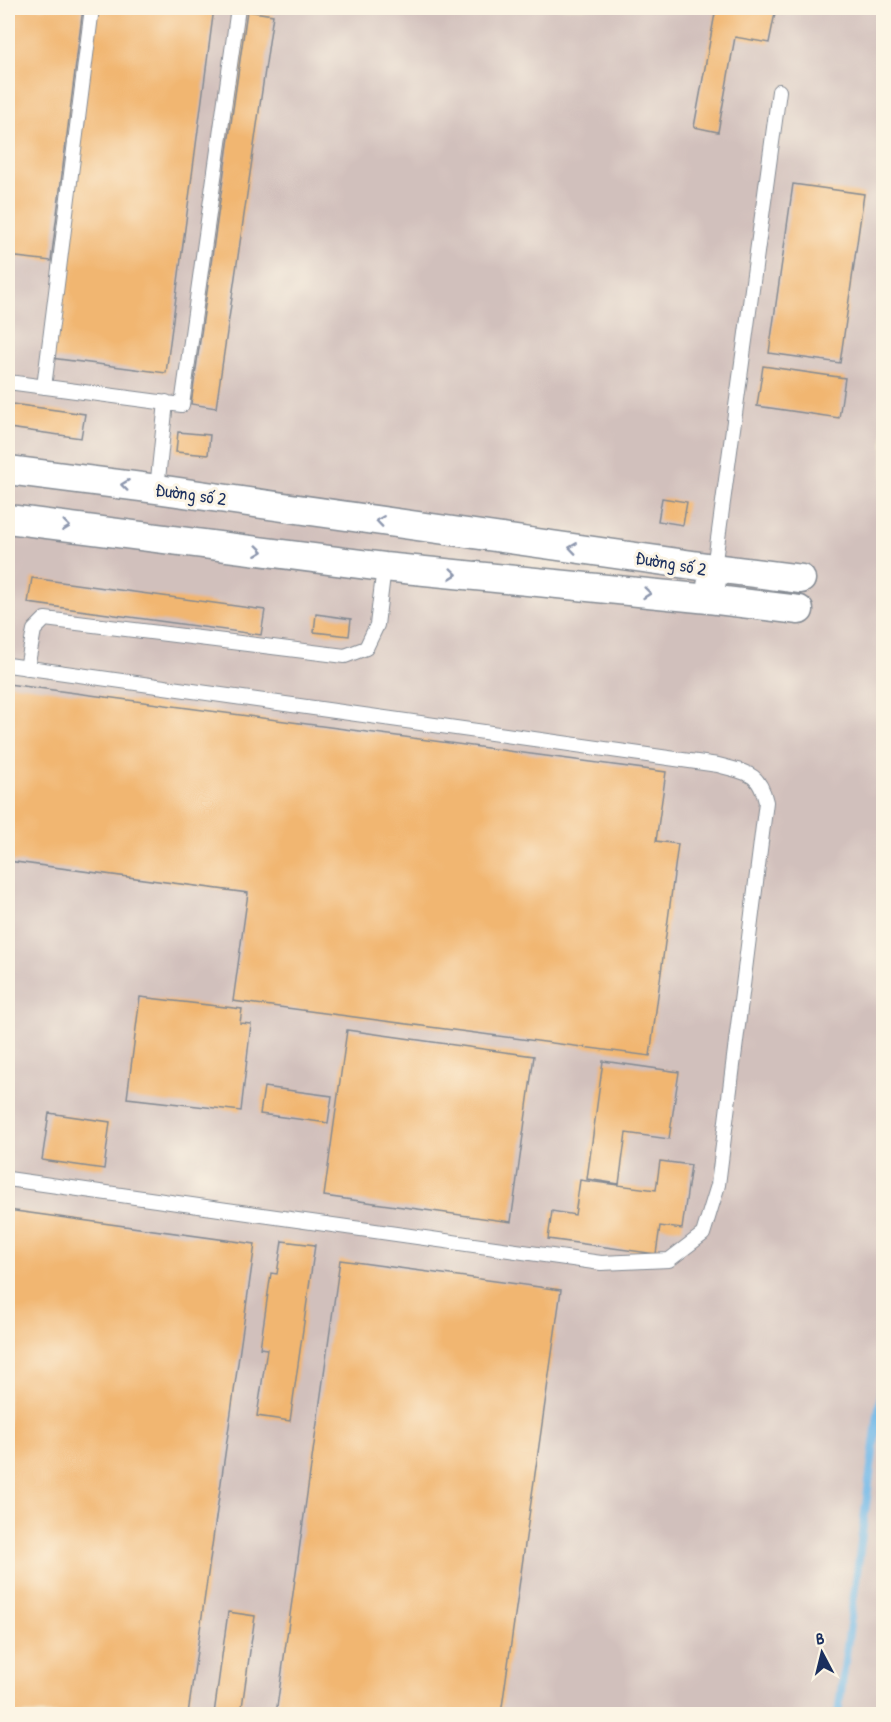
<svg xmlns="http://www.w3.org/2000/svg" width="891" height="1722" font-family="'Patrick Hand',sans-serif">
<rect width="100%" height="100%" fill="#fcf5e5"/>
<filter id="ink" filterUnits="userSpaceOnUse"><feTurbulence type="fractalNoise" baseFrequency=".0167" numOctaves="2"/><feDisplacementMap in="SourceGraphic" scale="12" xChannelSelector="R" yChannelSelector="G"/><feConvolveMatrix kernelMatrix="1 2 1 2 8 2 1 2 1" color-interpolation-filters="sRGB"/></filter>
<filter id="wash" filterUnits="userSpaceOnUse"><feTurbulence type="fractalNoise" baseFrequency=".008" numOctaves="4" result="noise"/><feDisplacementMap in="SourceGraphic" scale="24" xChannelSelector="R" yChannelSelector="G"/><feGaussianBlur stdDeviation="1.35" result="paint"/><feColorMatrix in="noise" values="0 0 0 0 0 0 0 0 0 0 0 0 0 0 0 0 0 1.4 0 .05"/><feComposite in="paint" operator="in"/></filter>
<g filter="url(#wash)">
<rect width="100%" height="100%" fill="#ece5c5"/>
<path fill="#d1c0bc" d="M8,8H883V1714H8Z"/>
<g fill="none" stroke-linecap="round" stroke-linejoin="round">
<path stroke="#71b8e8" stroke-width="8" d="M838,1714L884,1370"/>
</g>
<g id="blocks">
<path fill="#f1b671" d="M8,8H83L51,261L8,256Z
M97,8H214L166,373L51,358Z
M716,8H776L769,43L735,37L718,132L694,127Z
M247,11L273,15L216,408L191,404Z
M793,184L864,194L840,363L769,353Z
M763,366L845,378L839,418L757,406Z
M12,404L85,414L81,438L9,428Z
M178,432L210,435L208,455L176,452Z
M662,498L687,502L683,525L658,521Z
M32,578L265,610L261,635L28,603Z
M316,614L351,619L349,636L314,632Z
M8,684L666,772L656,841L678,844L650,1056L233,1001L248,893L8,861Z
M140,997L242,1009L240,1023L251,1024L241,1111L127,1098Z
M347,1030L534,1056L511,1222L324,1196Z
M603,1061L679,1072L669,1139L626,1133L619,1184L587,1179Z
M264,1087L332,1096L328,1123L260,1114Z
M49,1113L110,1122L104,1169L42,1160Z
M660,1161L691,1165L682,1229L660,1226L656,1254L548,1239L552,1211L575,1215L580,1180L656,1190Z
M8,1210L255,1244L188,1714H8Z
M282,1241L315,1245L290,1421L257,1416L267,1349L260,1348L271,1273L277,1274Z
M340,1260L561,1290L501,1714H276Z
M228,1612L255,1616L241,1714H214Z"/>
</g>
</g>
<g filter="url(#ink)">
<use href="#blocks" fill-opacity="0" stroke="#848a92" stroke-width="1.5"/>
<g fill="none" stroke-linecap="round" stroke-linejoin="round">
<defs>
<path id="lane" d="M8,382L182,405L238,8
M44,387L92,8
M157,489L166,402
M714,568L779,91
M8,665L718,765C746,773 759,771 766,802L718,1185L703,1234L669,1260L601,1263L8,1179
M27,668L34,630L45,619L345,656L366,648L377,625L384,567"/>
<path id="street" d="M8,470L157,489L714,568L801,579
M8,519L384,567L709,599L714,568
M709,599L799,610"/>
</defs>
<use href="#lane" stroke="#848a92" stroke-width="16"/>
<use href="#street" stroke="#848a92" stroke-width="31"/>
<use href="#lane" stroke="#fff" stroke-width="14"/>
<use href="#street" stroke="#fff" stroke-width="28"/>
</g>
<defs><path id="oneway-chevron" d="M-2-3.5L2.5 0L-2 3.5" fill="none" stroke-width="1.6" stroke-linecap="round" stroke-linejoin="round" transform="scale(1.5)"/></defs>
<g stroke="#8d97ae">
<use href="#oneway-chevron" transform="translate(125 485) rotate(-173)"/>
<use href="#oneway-chevron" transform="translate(380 521) rotate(-172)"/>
<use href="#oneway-chevron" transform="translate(66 526) rotate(7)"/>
<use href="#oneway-chevron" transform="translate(573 548) rotate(-172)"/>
<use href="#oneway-chevron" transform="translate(259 551) rotate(7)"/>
<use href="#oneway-chevron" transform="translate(453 574) rotate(6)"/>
<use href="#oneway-chevron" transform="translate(647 593) rotate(6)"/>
</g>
</g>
<g text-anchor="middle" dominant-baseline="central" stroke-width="6" stroke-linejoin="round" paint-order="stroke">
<g font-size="18" fill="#1b2f5e" stroke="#fcf5e5">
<text transform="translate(191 494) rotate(8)">Đường số 2</text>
<text transform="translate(671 563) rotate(10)">Đường số 2</text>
</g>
</g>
<rect width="891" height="1722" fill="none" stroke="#fcf5e5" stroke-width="30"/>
<g transform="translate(822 1653) rotate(353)" stroke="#fcf5e5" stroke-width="4.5" paint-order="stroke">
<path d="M0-4.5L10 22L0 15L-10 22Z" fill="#1b2f5e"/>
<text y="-9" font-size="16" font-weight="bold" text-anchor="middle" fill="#1b2f5e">B</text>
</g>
</svg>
